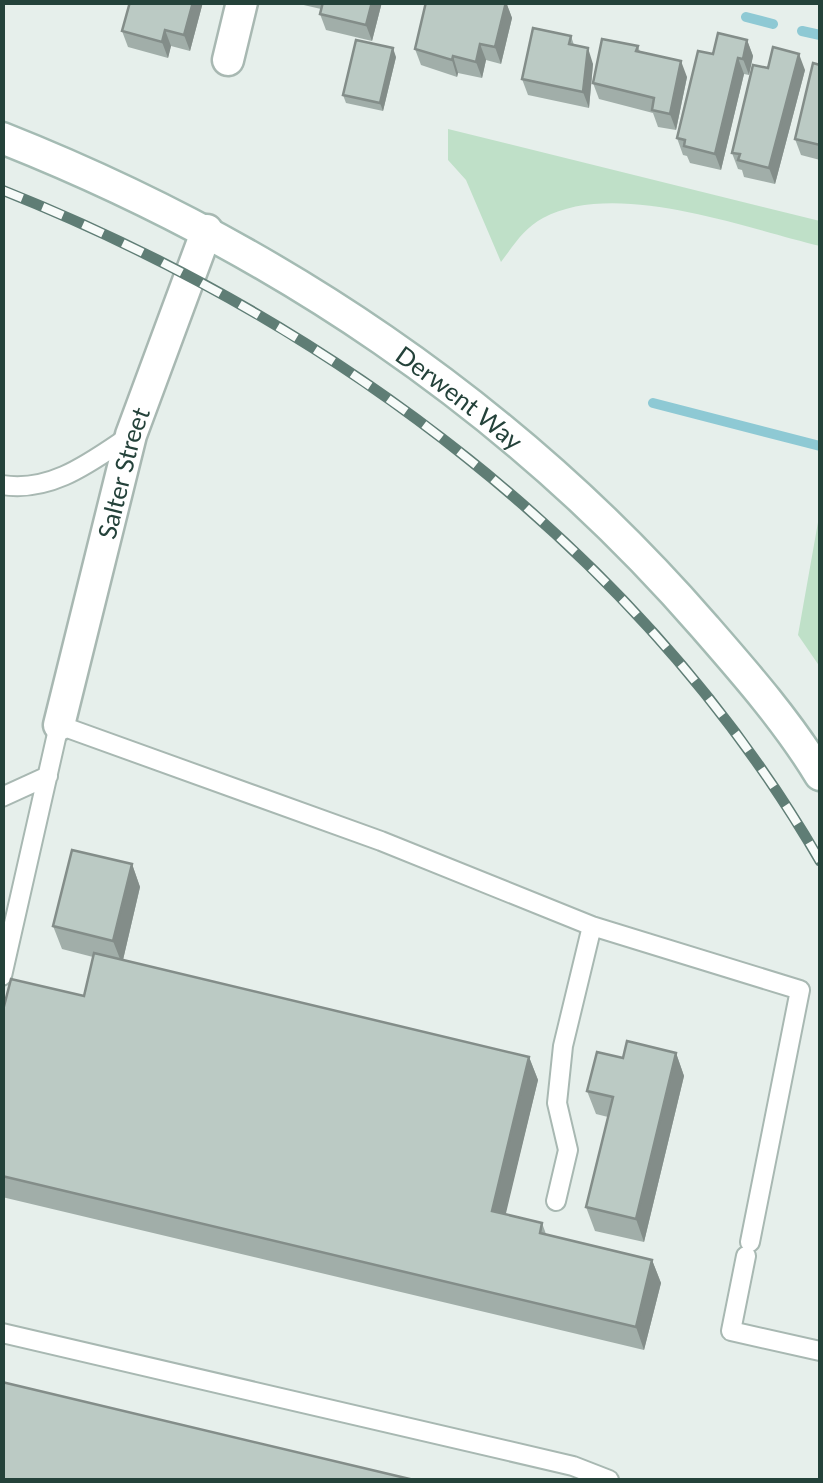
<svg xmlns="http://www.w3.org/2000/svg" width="823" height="1483" font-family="Lato,sans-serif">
<rect width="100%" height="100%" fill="#e6efeb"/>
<path fill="#bfe0c8" d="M448,129L820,221V246C744,228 616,179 543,218C524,228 513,246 501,262L466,180L448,160Z
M820,511V667L798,635Z"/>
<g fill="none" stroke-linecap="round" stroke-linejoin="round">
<path stroke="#8ec9d4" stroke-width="10" d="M746,17L773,24
M802,31L820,35
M653,403L820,446"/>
<defs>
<path id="service" d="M2,485C52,493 92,461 131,435
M2,797L48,776
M2,976L59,725L381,841L592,926L800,990L750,1242
M556,1201L568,1150L557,1103L563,1046L592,926
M746,1256L731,1331L820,1351
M2,1333L573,1466L609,1480"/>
<g id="minor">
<path d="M228,60L242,2"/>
<path id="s1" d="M59,725L131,435L207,230"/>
</g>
<g id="secondary">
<path id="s2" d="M2,138C272,245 513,406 704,626C745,673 788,722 820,775"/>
</g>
</defs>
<use href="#service" stroke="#a8b8b2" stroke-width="22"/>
<use href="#minor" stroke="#a8b8b2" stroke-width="35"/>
<use href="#secondary" stroke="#a4bbb3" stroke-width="35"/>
<use href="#service" stroke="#fff" stroke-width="18"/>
<use href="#minor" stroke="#fff" stroke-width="30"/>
<use href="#secondary" stroke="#fff" stroke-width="30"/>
<defs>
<path id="rail" d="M2,190C333,322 640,550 820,861"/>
</defs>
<use href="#rail" stroke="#5f7d75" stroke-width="11"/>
<use href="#rail" stroke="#f7fbf9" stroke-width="8" stroke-dasharray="22" stroke-linecap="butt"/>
</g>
<path fill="#a1aea9" d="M130,2H203L190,51L171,46L168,58L128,47L122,31Z
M382,2L372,41L326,30L320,14L321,9L295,3Z
M506,2L512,18L501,64L486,60L482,78L458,73L457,77L421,65L415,49Z
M571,36L574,45L593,64L589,108L528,95L522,79Z
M747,40L753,56L749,75L744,74L721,170L690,163L687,156L683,155L677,138Z
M638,46L640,52L687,77L676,130L658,127L653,113L599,99L593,83Z
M396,57L383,111L346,103L343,95Z
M820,65V160L801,155L795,139Z
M768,68L805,70L775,184L744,177L742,170L738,169L732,153Z
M132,864L140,887L123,960L529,1057L538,1080L505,1214L542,1223L546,1234L652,1260L661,1283L644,1350L2,1197V1014L84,996L93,957L62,949L53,926Z
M676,1053L684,1076L644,1242L595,1231L586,1207L608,1117L596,1114L587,1091L623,1058Z"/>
<path fill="#838d89" d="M193,2H203L190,51L184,35Z
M372,2H382L372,41L366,25Z
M506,2L512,18L501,64L495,47Z
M165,30L171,46L168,58L162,42Z
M747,40L753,56L749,75L743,59Z
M480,44L486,60L482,78L476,62Z
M393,48L396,57L383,111L380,103Z
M588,48L593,64L589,108L583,92Z
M799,54L805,70L775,184L769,168Z
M453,56L458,73L457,77L452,60Z
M738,58L744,74L721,170L715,154Z
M681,61L687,77L676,130L670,114Z
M132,864L140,887L122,964L113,941Z
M676,1053L684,1076L644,1242L636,1219Z
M529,1057L538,1080L501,1234L492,1211Z
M652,1260L661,1283L644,1350L636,1327Z"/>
<path fill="#bbcac4" stroke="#838d89" stroke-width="2.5" d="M130,2H193L184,35L165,30L162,42L122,31Z
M323,2H372L366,25L320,14Z
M426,2H506L495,47L480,44L476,62L453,56L452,60L415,49Z
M533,28L571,36L569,44L588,48L583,92L522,79Z
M718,33L747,40L743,59L738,58L715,154L684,146L685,140L677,138L698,51L713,54Z
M602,39L638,46L636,51L681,61L670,114L652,110L654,98L593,83Z
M356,40L393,48L380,103L343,95Z
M773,47L799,54L769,168L738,160L740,154L732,153L753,65L768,68Z
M813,63L820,65V145L795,139Z
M72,850L132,864L113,941L53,926Z
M94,953L529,1057L492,1211L542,1223L540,1233L652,1260L636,1327L2,1176V1014L11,979L84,996Z
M627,1041L676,1053L636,1219L586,1207L613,1097L587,1091L597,1052L623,1058Z
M2,1382L414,1480H2Z"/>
<g text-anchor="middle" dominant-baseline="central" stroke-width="10" stroke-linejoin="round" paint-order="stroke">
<g font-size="25" fill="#24423a" stroke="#f7fbf9">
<text stroke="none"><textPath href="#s2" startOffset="528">Derwent Way</textPath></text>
<text stroke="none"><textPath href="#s1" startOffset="260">Salter Street</textPath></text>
</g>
</g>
<rect width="823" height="1483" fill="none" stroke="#24423a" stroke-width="10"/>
</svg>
